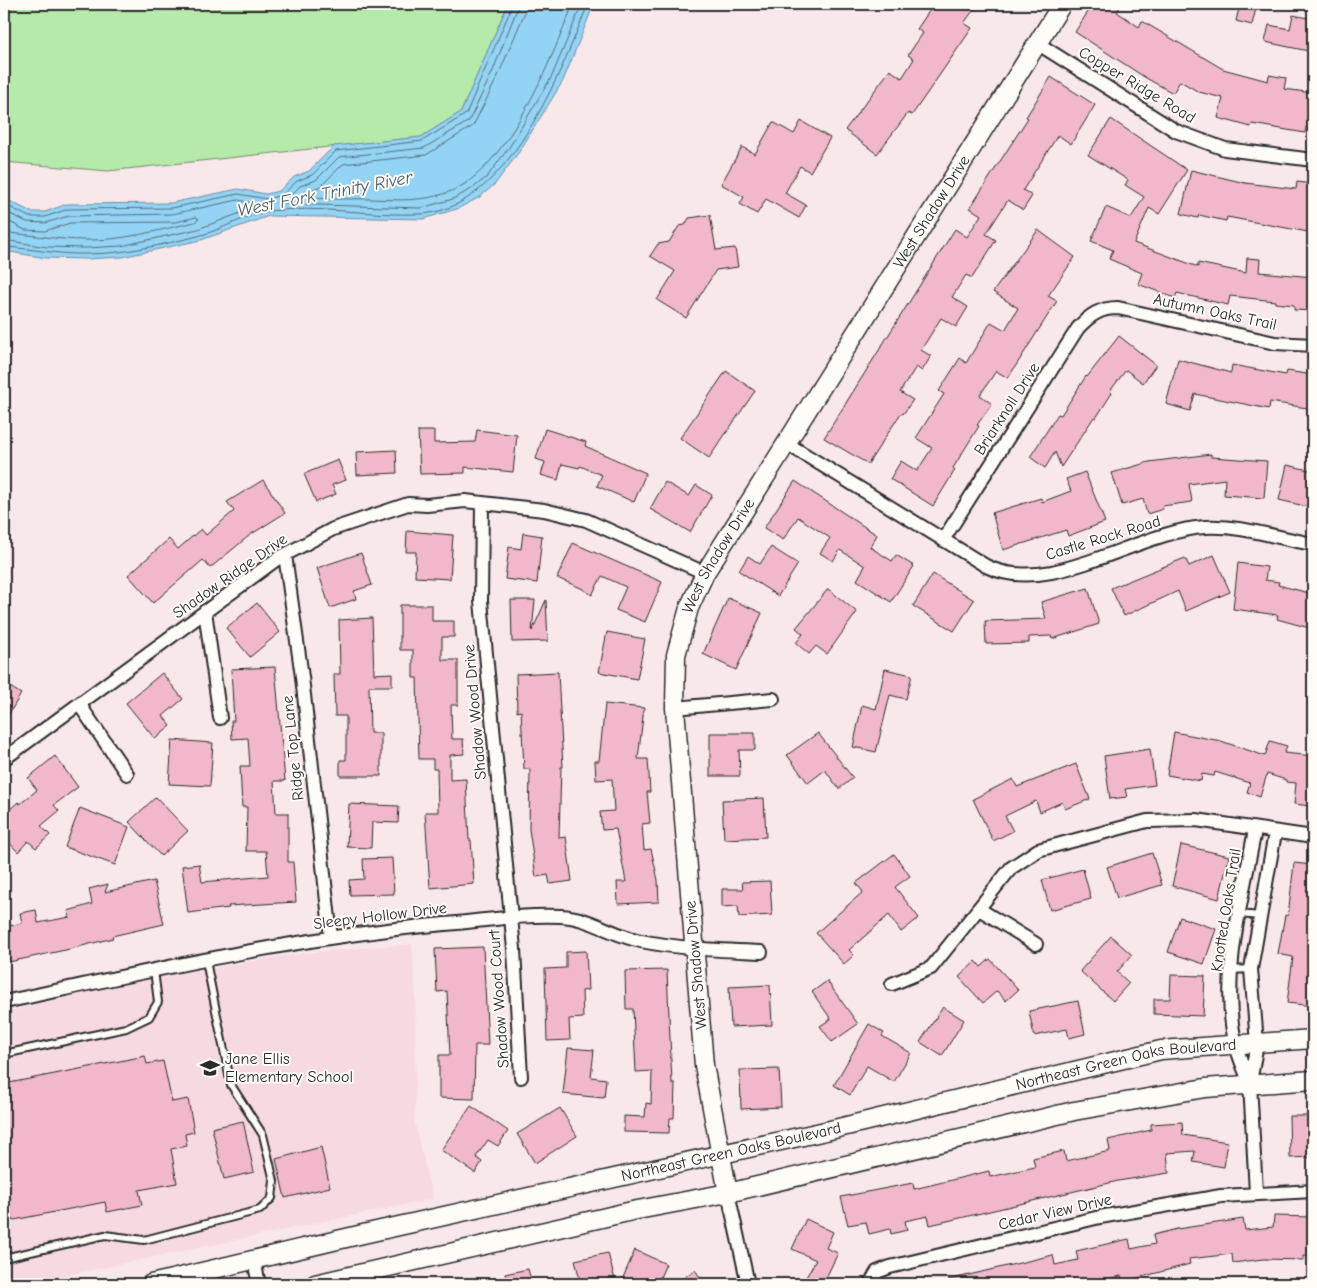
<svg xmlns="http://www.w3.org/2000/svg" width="1317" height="1288" font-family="'Comic Neue',sans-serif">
<rect width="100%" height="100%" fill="#f9e8ea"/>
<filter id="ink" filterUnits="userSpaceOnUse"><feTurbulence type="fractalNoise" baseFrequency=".02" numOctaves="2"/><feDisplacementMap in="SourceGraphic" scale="10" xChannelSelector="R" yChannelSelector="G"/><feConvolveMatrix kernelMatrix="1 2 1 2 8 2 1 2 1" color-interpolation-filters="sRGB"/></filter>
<g filter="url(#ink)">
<path fill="#f7dae1" d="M412,944L416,995L415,1125L433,1199L25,1284H4V1012L146,979L301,953Z"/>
<path fill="#b5eaab" stroke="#708a6b" d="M4,4H508L461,112L421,137L108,171L4,162Z"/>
<path fill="#93d3f4" stroke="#6990a4" d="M508,4H594L563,81L519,152L495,184L480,197L457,209L423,219L269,216L201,240L122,257L87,259L46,258L4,251V198L31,212H45L67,204L171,203L238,189L266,194L279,191L294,177L309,171L334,146L421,137L461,112Z"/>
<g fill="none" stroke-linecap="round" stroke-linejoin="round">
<path stroke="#556e7b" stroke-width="1" d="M519,4L492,73L469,121L424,148L339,157L316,180L300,186L285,201V204L421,208L453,199L473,188L487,177L510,146L552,76L582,4
M527,4L525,12L498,76L473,126L426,155L343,164L321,186L306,192V196C325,201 350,198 370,199C397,200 423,202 449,192C507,171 552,58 573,4
M4,204L29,217H45L68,209L172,208L238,194L267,199L282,195L297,181L312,175L336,151L422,141L466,114L513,4
M4,211L27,222L45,223L69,216L172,214L238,200L257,204L259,206L198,229L121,246L86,248L47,247L4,240
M4,219L25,230L45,231L70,223L176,222L196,217L199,219L195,222C159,230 122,241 85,240C57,240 31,234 4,233
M4,247C31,248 58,255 86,254C123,254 162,245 198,236C222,230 245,215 269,211C319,205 370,216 420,214C507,211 561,72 588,4"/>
</g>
<path fill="#f1b8cb" stroke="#2b2b2b" d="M934,4H978L964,23L972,28L912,115L908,113L877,154L845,130L890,70L902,78L914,59L908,55L923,33L917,29Z
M1093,4H1122L1117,12L1139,27L1142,21L1223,69L1268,81L1269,75L1286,78L1284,89L1313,93V129L1306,127L1305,133L1252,124L1251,127L1218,118L1223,98L1199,92L1180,81L1173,93L1146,78L1075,32Z
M1240,4H1257L1252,25L1236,21Z
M1293,15L1313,19V52L1265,42L1269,25L1290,29Z
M1051,77L1095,105L1071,144L1058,135L1023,190L1032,196L1023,210L1008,200L986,234L996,240L972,278L966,275L952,297L968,307L956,327L941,318L921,350L931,356L922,371L916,367L900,392L913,400L903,414L901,413L868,464L824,438L955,229L967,237L981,215L970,208L1028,118L1026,117Z
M1111,119L1187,170L1159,214L1149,208L1134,243L1198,267V263L1246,273L1247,258L1260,259L1259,272L1313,277V311L1294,310V305L1275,303V301L1230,296L1228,305L1177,293L1175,298L1138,284L1142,273L1109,259L1113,250L1091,241L1106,207L1131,218L1144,197L1125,185L1128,180L1088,155Z
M801,121L830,138L810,172L800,166L785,193L806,205L799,218L766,199L757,214L740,204L744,197L721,184L742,147L755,154L773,122L794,134Z
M1191,170L1245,183L1296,189L1297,182L1313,184V219H1310L1308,232L1227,217L1226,221L1199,215L1198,218L1181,214Z
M710,215L716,250L735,248L738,267L716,270L686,318L657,300L675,271L650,256L658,244L669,242L679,226L685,225L689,218Z
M1038,230L1075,257L1048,296L1057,301L1008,378L996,371L980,395L992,404L977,425L979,426L953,468L955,470L933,506L890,479L901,461L917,471L932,448L916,438L944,394L939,391L960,358L966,363L991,322L1005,330L1018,308L993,292Z
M1119,336L1156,365L1143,383L1126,370L1110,391L1112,393L1096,418L1094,417L1061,467L1055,452L1045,468L1030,457L1058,414L1061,415L1086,376L1087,377Z
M1178,359L1231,373L1232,365L1286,375L1287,371L1313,375V409L1270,402L1269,409L1195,394L1190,411L1166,404Z
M726,371L755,391L709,458L680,438Z
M545,429L586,442L585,446L646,473L634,502L597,486L602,475L580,466L579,468L562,464L558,480L541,475L545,462L536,459Z
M477,430L517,435L513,472L465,467V473L420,474L418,431H434V443L475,442Z
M396,450L397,473L357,475L356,452Z
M1211,454V457L1267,461L1264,498L1224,495L1225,479L1189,484L1192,502L1162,506L1163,509L1147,514L1143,499L1122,505L1112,473L1149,462Z
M338,460L346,480L332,485L336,494L316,502L304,474Z
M1287,465L1313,471V508L1279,500Z
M1085,472L1105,522L1068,536L1066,530L1003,550L992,513L1041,498L1042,502L1071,491L1066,479Z
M263,480L285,513L250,535L210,568L203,560L153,603L128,575L169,539L178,549L201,529L206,535L234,511L227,502Z
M795,481L877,535L870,547L892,561L896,555L914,566L891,602L857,580L865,566L840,550L833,561L820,553L830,538L798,517L783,540L764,528Z
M665,482L689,496L696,485L712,495L690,532L650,509Z
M407,531L453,535L450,579L415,577L416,552H406Z
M523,533L542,536L537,583L505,579L509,547L521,549Z
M573,543L662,582L645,622L616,610L626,587L602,576L592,595L581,588L557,578Z
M771,547L798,564L778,596L739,571L748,556L760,564Z
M361,553L372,585L354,591L356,599L330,608L317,568Z
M1214,555L1230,592L1186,611L1178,591L1124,616L1111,588L1185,558L1189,566Z
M1238,563L1267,567L1265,580L1279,582L1278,585L1313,594V629L1277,619L1278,615L1233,609Z
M933,574L974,600L954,631L913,606Z
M1088,588L1099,624L1052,639L1051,636L1029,637V643L986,644L985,621L1046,619L1041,602Z
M828,589L857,612L827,654L816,646L809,654L796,643L803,634L796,628Z
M728,598L762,613L736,670L703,654Z
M511,600H535L532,631L546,600L548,641L512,642Z
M257,603L280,632L250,657L226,628Z
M400,605H432V621H454V637H442V660H458V705H451L452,739H463L464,754L450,755V780L466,779L469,840H471L474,884L430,888L425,812H438L437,769H433V759H419L417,678H413V650H400Z
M372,618L374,674L392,673V686H369L370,733H381V776H340V760H346V716H335L334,674H340L339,620Z
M607,632L645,639L637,679L599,672Z
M275,667L285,781H274L276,813H288V862H293L296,902L228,906L229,908L188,913L182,866L199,864L202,882L268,876L266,851H246L247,807H242L240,766H250L248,738L232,739L231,721H234L231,669Z
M885,669L912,675L906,699L890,695L876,752L853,747L862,705L876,709Z
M558,672L563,767H561L559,838L566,837L572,881L550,884L548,875L536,877L529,829L530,769H524L521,711L517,712L516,674Z
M162,673L183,699L163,716L171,726L155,739L126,703Z
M4,683L21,694L4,722Z
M605,704L644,708L638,759H648L650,792H647L650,823L642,824L644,850L651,849L658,880L659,902L618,904L617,882H626L616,829L602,830L600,812L614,811L612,779L596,780L595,761H599Z
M1174,732L1221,741L1265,756L1270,741L1287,746L1284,753L1313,756V788L1310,806L1294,804L1296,783L1286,782V780L1267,774L1260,797L1247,792L1250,783L1215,772L1214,776L1202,774L1201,781L1167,775Z
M710,733H755V750H739L740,776H710Z
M818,733L853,778L839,789L825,770L808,783L787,755Z
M172,740L213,743L210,786L169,784Z
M1150,749L1155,785L1125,789L1127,797L1110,799L1104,756Z
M55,756L78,787L54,805L59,811L41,826L50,835L36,848L28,841L18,852L4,837V805L9,810L18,802L20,804L37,790L28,778Z
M1076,764L1090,799L1065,809L1062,802L1040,812L1036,801L1005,816L1013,831L993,841L973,799L1013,779L1017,787Z
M156,797L188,831L161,856L129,822Z
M764,798L766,837L724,839L722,800Z
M349,804L399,806L398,823L372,822L371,848L347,847Z
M80,808L129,827L115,865L65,847Z
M1181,845L1229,856L1219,899L1172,886Z
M1152,853L1162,885L1117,898L1107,867Z
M894,854L910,876L895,887L919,918L901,932L889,915L849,950L854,955L844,964L816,933L863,892L856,883Z
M392,858L394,894L350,895L349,880L364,879L363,859Z
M1294,863L1313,865V1006L1287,1003L1293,957L1278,954L1285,915L1288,916Z
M1083,869L1091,899L1050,910L1042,880Z
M154,881L164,924L112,936L113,938L70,949L4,963V927L22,923L20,913L36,910L38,923L70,917L68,911L92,904L89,889L108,884L105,892Z
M770,881L772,915L739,917L738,906L722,907V889H743L742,882Z
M1180,917L1216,929L1204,964L1168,952Z
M1111,936L1132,955L1117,972L1129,983L1113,1001L1080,971Z
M483,947L488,1045H475L474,1099L439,1098V1055H450L447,991L437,992L435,949Z
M586,951L588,990L582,991L583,1018L569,1019L570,1040L547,1041L545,969L566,968V952Z
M990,959L1018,990L1006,1001L997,991L983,1003L959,977L976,961L981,967Z
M667,970L672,1083H675L674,1118H670L669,1133L624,1132V1116L645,1117L646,1103L651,1104L652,1071L636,1072L633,1009H626L625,971Z
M1171,975L1205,976L1203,1016L1154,1014V999H1170Z
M827,981L858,1024L832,1042L820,1026L831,1019L812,992Z
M770,985L772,1025L731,1027L729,987Z
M1078,1001L1085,1034L1069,1038L1067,1029L1034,1036L1029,1011Z
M943,1007L964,1020L942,1056L920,1042Z
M869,1024L884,1033L882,1036L911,1053L894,1082L867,1066L850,1095L834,1085Z
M568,1048L594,1050L591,1077L606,1079L604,1098L563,1094Z
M145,1056L147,1064L163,1061L172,1102L188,1099L194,1132L185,1134L187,1146L171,1149L177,1183L139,1190L142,1205L107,1212L105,1202L4,1222V1084Z
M779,1069L781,1107L741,1109L740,1070Z
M471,1106L508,1131L498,1146L488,1140L476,1157L482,1162L475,1173L441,1150Z
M560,1108L577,1136L535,1163L517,1134Z
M1289,1116H1313V1157L1290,1158Z
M243,1121L254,1172L224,1179L212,1128Z
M1182,1122L1183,1135L1228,1142L1224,1167L1193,1162L1195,1151L1167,1153L1169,1173L1118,1181L930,1225L928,1216L905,1221L907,1230L891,1234L890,1229L869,1234L866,1222L848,1225L841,1197L913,1183L914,1189L989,1171L990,1177L1035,1167L1033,1158L1064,1151L1066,1161L1110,1151L1108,1140L1151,1130V1124Z
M321,1147L330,1187L285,1198L276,1159Z
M1274,1216L1313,1217V1256H1304V1260L1263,1259L1233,1263L1232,1254L1189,1259L1190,1264L1123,1282L1121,1276L1085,1284H949L948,1280L1053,1255L1055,1265L1078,1260L1076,1251L1129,1239L1131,1249L1155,1244L1153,1235L1177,1229L1243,1219L1245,1230L1273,1227Z
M806,1219L833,1232L826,1248L838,1253L823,1284H802L816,1260L792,1249Z
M635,1250L666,1264L657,1284H632L622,1280Z
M608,1253L616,1284H581L575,1260Z
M528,1269L532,1284H507L505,1274Z
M695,1270L705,1284H674Z"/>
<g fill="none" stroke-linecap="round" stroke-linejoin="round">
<defs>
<path id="lane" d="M1239,914L1260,916
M1231,970L1251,969
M4,1054L126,1028L149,1017L158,1002L154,970
M4,1258L105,1235L144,1240L260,1210L272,1198L274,1181L263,1135L231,1085L206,961"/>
<path id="street" d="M1037,43L1176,131L1225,149L1313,160
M786,443L986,566C1050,598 1138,531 1205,527C1242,525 1277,538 1313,544
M482,503L481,601L514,949L521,1077
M943,540L1078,328C1090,315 1100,308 1118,308L1275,343L1313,345
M285,555L302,677L331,937
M205,611L220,718
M79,704L127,774
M675,708L773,699
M4,759L277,559L333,529L408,504L427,505L465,501L544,510L586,520L705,573
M979,909L1036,944
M892,984L931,968L1011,868L1038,850L1147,821L1196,820L1313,837
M4,1002C150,971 296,937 445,924C483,921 522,914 561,916C589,917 614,936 641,941C681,949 721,950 761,952
M1249,1081C1244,1069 1239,1057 1236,1045C1219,980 1243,895 1255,830
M728,1193L748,1284
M1256,1193L1250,1083L1257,1043L1251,969L1275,833
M254,1261L259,1284
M870,1284L877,1272L890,1267L1100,1217L1221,1196L1313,1191"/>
<g id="secondary">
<path id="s1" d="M728,1193L704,1065L675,708L676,655L689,608L705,573L1062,4"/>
<path id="s2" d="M151,1284L363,1234L830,1130L1161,1050L1313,1039"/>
<path d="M315,1284L632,1211L728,1193L1074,1111L1205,1088L1313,1080"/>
</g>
</defs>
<use href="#lane" stroke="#2b2b2b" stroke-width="10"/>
<use href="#street" stroke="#2b2b2b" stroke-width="16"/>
<use href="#secondary" stroke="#2b2b2b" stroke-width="21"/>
<use href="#lane" stroke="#fdfcf7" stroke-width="6"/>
<use href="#street" stroke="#fdfcf7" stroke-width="12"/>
<use href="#secondary" stroke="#fdfcf7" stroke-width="18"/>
</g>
</g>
<defs>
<symbol id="school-bare" viewBox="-9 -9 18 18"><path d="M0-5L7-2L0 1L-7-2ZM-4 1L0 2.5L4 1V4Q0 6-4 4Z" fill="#2b2b2b" stroke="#fdfcf7" stroke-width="2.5" paint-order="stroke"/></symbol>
</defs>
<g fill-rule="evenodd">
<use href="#school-bare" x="196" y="1054" width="28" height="28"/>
</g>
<g text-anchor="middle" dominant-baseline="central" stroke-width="4" stroke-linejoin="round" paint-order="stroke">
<g font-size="16" fill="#2b2b2b" stroke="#fdfcf7">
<text transform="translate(1137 85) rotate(31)">Copper Ridge Road</text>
<text stroke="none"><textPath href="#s1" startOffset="1055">West Shadow Drive</textPath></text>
<text transform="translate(1215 312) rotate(12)">Autumn Oaks Trail</text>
<text transform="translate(1007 409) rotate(-57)">Briarknoll Drive</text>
<text transform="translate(1103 538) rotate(-17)">Castle Rock Road</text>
<text stroke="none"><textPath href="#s1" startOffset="650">West Shadow Drive</textPath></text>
<text transform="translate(230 576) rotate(-35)">Shadow Ridge Drive</text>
<text transform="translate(475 712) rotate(-95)">Shadow Wood Drive</text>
<text transform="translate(293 748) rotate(-96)">Ridge Top Lane</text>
<text transform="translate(1226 910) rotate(-81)">Knotted Oaks Trail</text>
<text transform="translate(380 916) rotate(-7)">Sleepy Hollow Drive</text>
<text transform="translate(696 965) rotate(-95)">West Shadow Drive</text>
<text transform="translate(499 999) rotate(-94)">Shadow Wood Court</text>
<text stroke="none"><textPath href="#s2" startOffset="1000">Northeast Green Oaks Boulevard</textPath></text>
<text stroke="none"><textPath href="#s2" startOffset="595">Northeast Green Oaks Boulevard</textPath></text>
<text transform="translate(1055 1212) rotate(-13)">Cedar View Drive</text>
</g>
<g font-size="16" fill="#2b2b2b" stroke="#fdfcf7" text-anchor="start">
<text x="225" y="1059">Jane Ellis<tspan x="225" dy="18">Elementary School</tspan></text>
</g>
<g font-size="18" font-style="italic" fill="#4a5d67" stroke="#fdfcf7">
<text transform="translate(325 194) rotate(-11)">West Fork Trinity River</text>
</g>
</g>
<rect width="1317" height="1288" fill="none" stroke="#fdfcf7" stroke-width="20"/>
<rect x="10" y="10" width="1297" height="1268" fill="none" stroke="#2b2b2b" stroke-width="2" filter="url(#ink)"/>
</svg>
